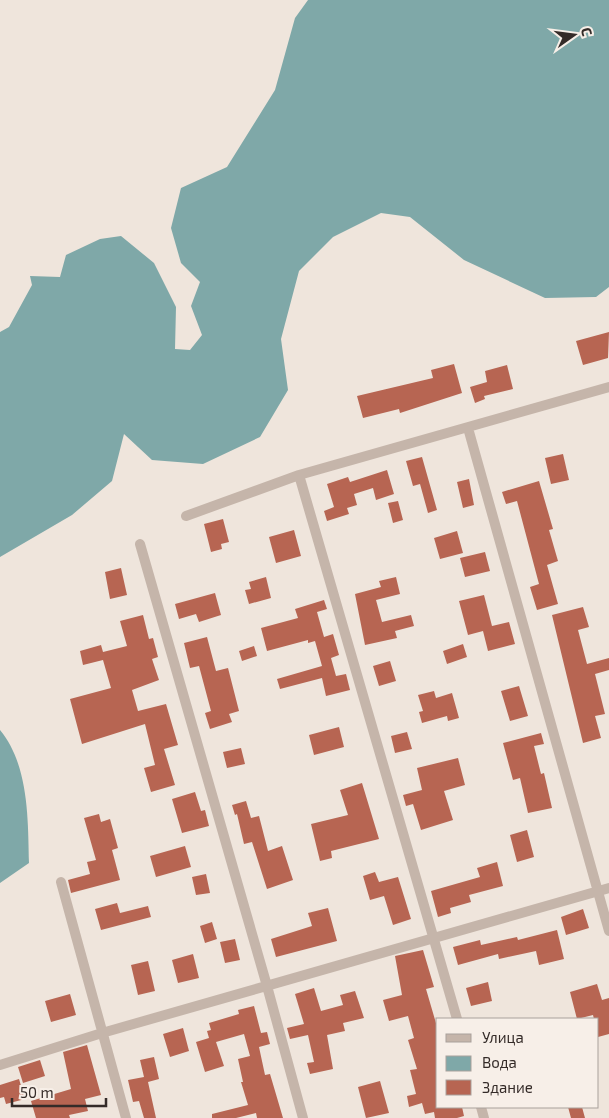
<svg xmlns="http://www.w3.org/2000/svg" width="609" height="1118" font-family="'Exo 2',sans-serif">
<rect width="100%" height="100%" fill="#efe5dc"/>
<path fill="#7fa8a8" d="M308,0H609V287L596,297L545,298L464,260L410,217L381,213L333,237L299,271L281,339L288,390L260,437L203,464L152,460L124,434L112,481L72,515L0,557V332L9,327L32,285L30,276L60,277L66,255L100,239L121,236L154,263L176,307L175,349L190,350L202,335L191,306L200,282L181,263L171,228L181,188L227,167L275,90L295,18Z
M0,730C29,765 28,820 29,863L0,883Z"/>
<path fill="#b76552" d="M609,332L608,358L583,365L576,341Z
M454,364L462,393L400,413L399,409L363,418L357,396L433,378L431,370Z
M507,365L513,389L484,396L485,399L475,403L470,387L487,382L485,371Z
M563,454L569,480L551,484L545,458Z
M422,457L437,510L428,513L420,484L413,486L406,461Z
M387,470L394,494L376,500L373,488L354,494L357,505L347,508L349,514L327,521L324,511L334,507L327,484L348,477L350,482Z
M469,479L474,505L463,508L457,482Z
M539,481L553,529L549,530L558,561L547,565L558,604L537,610L530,587L539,584L517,501L506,504L502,492Z
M398,501L403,520L393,523L388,503Z
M223,519L229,542L221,544L222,549L211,552L204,524Z
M294,530L301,556L276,563L269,537Z
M457,531L463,553L440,559L434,538Z
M485,552L490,571L465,577L460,558Z
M121,568L127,595L110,599L105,572Z
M266,577L271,598L249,604L245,590L251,589L249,582Z
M396,577L400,594L376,600L382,622L411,615L414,626L395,631L397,638L365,645L355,594L381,587L379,581Z
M215,593L221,615L199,622L196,614L179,619L175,604Z
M484,595L492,626L509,622L515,644L488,651L483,631L468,635L459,601Z
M324,600L327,609L317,612L324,637L333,634L339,655L331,658L336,676L346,674L350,690L326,696L322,678L280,689L277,679L322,666L315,641L308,643V640L267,651L261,628L298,618L295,609Z
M583,607L589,627L578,630L587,664L609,658V670L595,674L605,714L595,716L601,738L583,743L552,615Z
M143,615L149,639L153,638L158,657L152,659L159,680L132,690L138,711L166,704L178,745L164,749L175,785L151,792L144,768L155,765L145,724L82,744L70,699L111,688L103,660L83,665L80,651L101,645L103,652L127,646L120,621Z
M207,637L216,671L228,668L239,711L229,714L232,722L210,729L205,713L211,711L199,666L190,668L184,643Z
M463,644L467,657L447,664L443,651Z
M254,646L257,656L242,661L239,651Z
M390,661L396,681L379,686L373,666Z
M519,686L528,716L510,721L501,691Z
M434,691L436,698L452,693L459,718L448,721L447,716L422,723L419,712L423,711L418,695Z
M339,727L344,747L314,755L309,735Z
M407,732L412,749L395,753L391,736Z
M541,733L544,744L534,746L541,774L544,773L552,808L528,813L520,778L513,780L503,743Z
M241,748L245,764L227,768L223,752Z
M458,758L465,785L444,791L453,820L421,830L413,804L406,806L403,795L422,790L417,768Z
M362,783L379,839L331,851L332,858L320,861L311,824L348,815L340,790Z
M195,792L201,811L205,810L209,826L182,833L172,799Z
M246,801L251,818L259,816L268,851L282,846L293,880L267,889L252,842L244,844L237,814L235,815L232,805Z
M99,814L101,822L110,819L118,848L112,850L120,880L71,893L68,880L90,874L87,862L96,860L84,818Z
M527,830L534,857L517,862L510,835Z
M185,846L191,867L156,877L150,856Z
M497,862L503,886L469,895L471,902L450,908L451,913L438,917L431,891L480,877L477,868Z
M375,872L379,882L398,877L411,919L393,925L384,896L370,900L363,876Z
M206,874L210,893L196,895L192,877Z
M117,903L120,913L148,906L151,917L101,930L95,909Z
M328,908L337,941L276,957L271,939L312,926L308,913Z
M583,909L589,928L566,935L561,917Z
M212,922L217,939L205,943L200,926Z
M557,930L564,959L539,965L536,951L499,959L498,954L458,965L453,947L480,940L481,945L517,937L518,940Z
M235,939L240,960L225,963L220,942Z
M423,950L434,987L426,989L438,1030V1107H462L464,1116L457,1118H435L434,1112L425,1114L422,1103L409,1107L407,1096L416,1094L410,1070L417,1069L408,1040L414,1038L408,1016L389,1021L383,1000L402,995L395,956Z
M193,954L199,978L178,983L172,960Z
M148,961L155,991L138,995L131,965Z
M488,982L492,1001L471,1006L466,988Z
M597,984L602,1000L609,998V1034L598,1037V1019H594L593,1015L577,1019L570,992Z
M314,988L321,1011L343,1005L340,995L355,991L364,1018L343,1023L345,1031L327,1035L333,1069L310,1074L307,1063L314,1062L308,1035L290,1039L287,1028L304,1024L295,994Z
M70,994L76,1015L51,1022L45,1001Z
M254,1006L261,1033L267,1032L270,1044L259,1047L265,1075L270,1074L283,1118H257L256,1113L236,1118H212V1114L248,1105L241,1082H243L238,1059L250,1056L244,1034L216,1042L224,1066L205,1072L196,1042L209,1038L207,1031L211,1030L209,1023L239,1014L238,1010Z
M183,1028L189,1051L170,1057L163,1034Z
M87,1045L101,1095L85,1099L88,1111L69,1115L70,1118H36L31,1101L71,1089L63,1052Z
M154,1057L159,1079L148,1082L156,1118H144L139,1101L133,1102L128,1080L144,1077L140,1060Z
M40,1060L45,1076L23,1083L18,1067Z
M19,1079L25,1099L6,1104L4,1097L0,1098V1085Z
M380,1081L389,1113L366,1118L358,1087Z
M568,1107H582L585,1118H571Z"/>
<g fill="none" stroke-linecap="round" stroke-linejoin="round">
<path stroke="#c5b5aa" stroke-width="10" d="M468,428L609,931
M299,475L457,1019
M186,516L299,475L609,387
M140,544L267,986L303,1118
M61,882L126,1118
M0,1065L102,1033L609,888
M481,1107L484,1118"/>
</g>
<rect x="436" y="1018" width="162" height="90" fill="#f7efe8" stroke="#a9a19b"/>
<rect x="446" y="1034" width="25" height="8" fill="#c5b5aa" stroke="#a9a19b"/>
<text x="482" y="1043" font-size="15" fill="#342b28">Улица</text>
<rect x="446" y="1056" width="25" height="15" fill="#7fa8a8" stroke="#a9a19b"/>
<text x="482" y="1068" font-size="15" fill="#342b28">Вода</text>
<rect x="446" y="1080" width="25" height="15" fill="#b76552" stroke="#a9a19b"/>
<text x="482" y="1093" font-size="15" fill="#342b28">Здание</text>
<g transform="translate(574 35) rotate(76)" stroke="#f7efe8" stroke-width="4" paint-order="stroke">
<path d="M0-4L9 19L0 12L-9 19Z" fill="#342b28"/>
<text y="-8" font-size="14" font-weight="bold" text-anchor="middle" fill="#342b28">С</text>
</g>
<path d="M12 1098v8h94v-8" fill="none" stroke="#342b28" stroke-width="2.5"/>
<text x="20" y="1098" font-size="15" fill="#342b28" stroke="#f7efe8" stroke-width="4" paint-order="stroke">50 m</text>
</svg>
